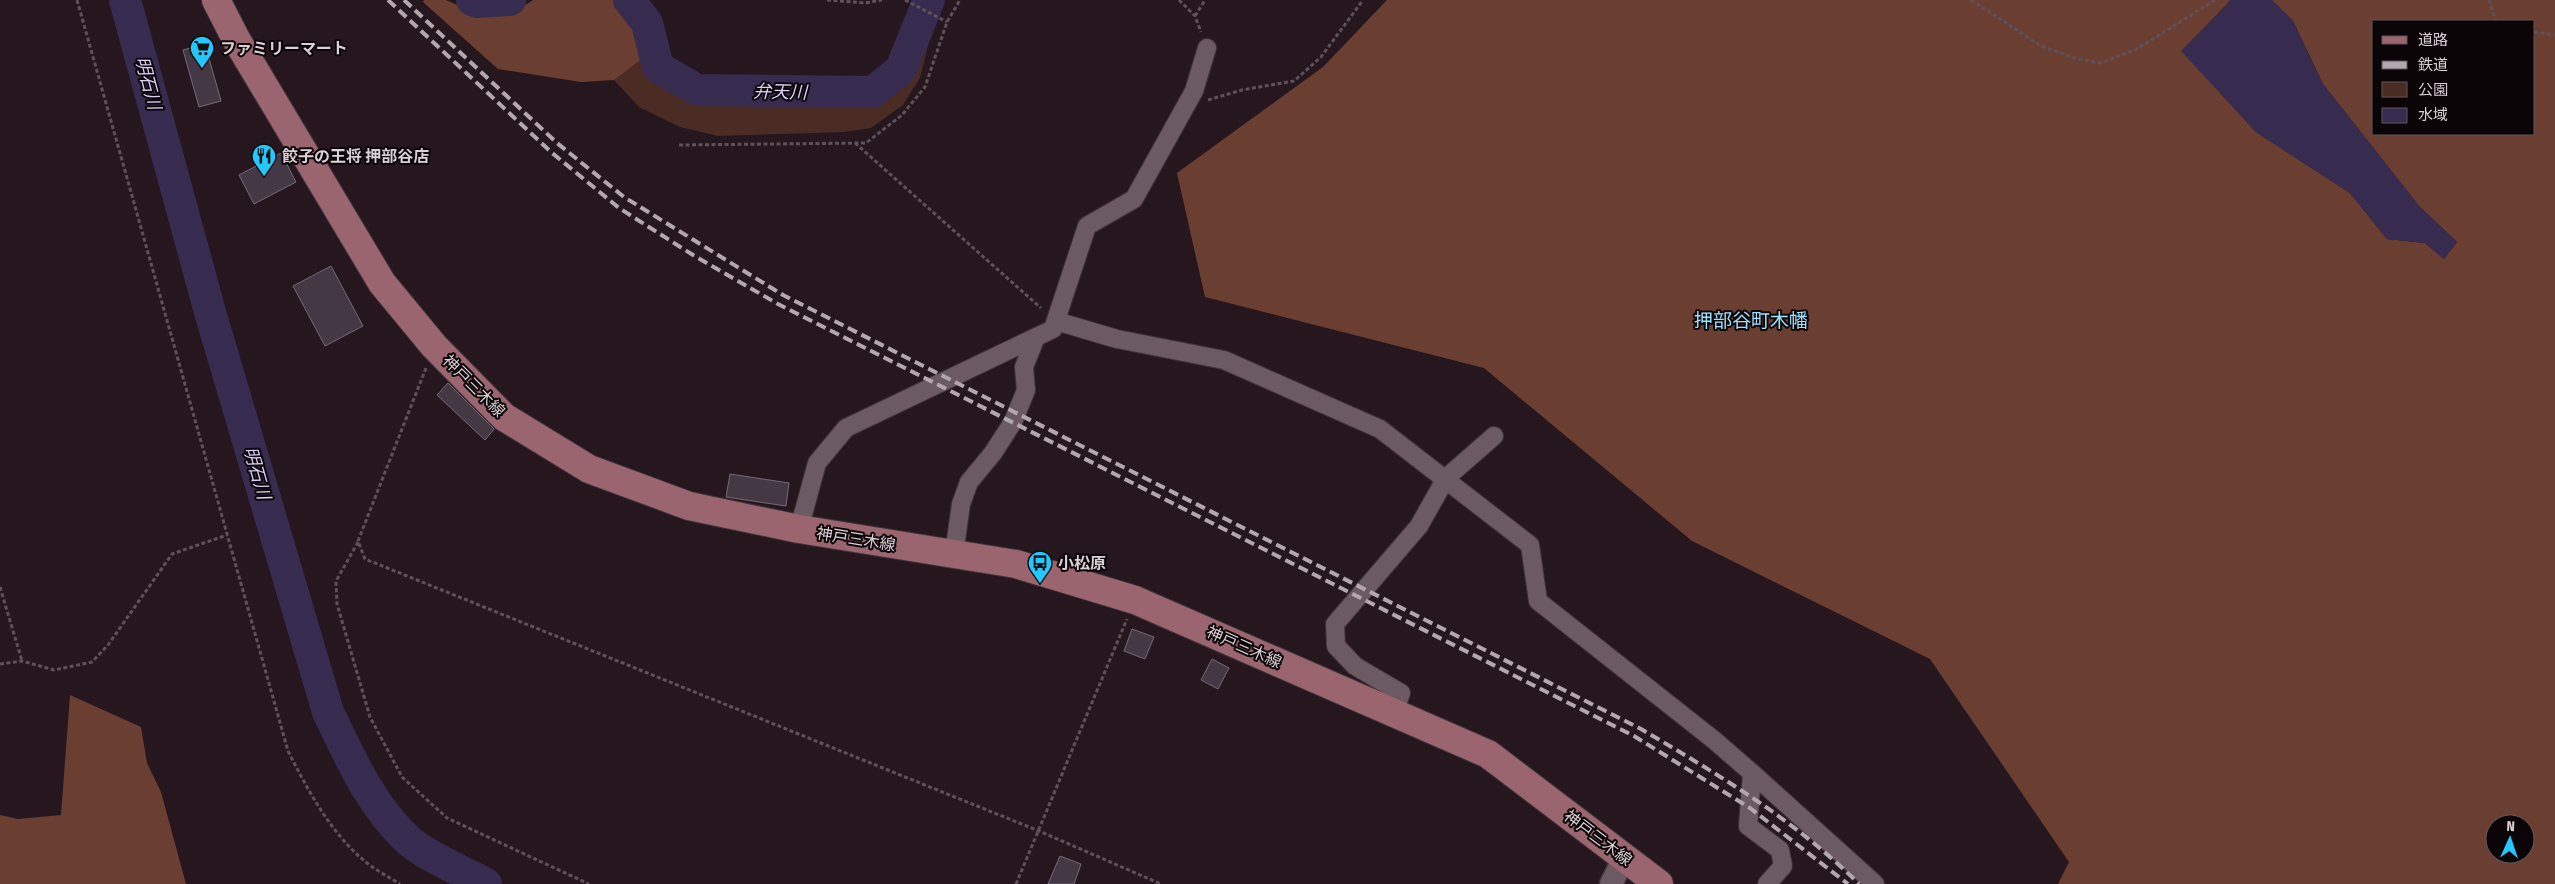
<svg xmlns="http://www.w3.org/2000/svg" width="2555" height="884" font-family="'Fira Sans Condensed','Noto Sans JP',sans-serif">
<rect width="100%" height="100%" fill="#26171f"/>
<path fill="#4b2c24" d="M925,19L934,21L920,78L903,105L871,128L844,132L718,136L680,127L639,107L614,80L645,57L658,81L715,103H841L886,91L907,72Z"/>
<path fill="#6b3e32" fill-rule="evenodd" d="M424,0H446L480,15L527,4L533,0H619L636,20L645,57L614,80L581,82L498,69L423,2Z
M1387,0H2231L2182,51L2256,132L2350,193L2387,239L2425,243L2444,259L2457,242L2419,206L2323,84L2293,21L2272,0H2555V884H2058L2069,862L1930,659L1692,541L1484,368L1205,297L1177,173L1323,67ZM2374,21H2534V134H2374ZM2495,824H2525V854H2495Z
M70,695L141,727L147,763L161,792L186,884H0V815L18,819L61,815Z"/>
<path fill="#382b50" d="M2231,0H2272L2293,21L2323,84L2419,206L2457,242L2444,259L2425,243L2387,239L2350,193L2256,132L2181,51Z"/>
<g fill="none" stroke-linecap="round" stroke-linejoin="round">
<path stroke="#382b50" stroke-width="32" d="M125,0L210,312L328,712C350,758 371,806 409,841C428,857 464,872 486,884
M472,0L477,2L510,0
M629,0L647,23L658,67L697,90L873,92L901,69L929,0"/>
</g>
<path fill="#443845" stroke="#766978" d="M205,44L221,101L199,107L183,50Z
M281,153L296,182L254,204L239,175Z
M331,266L363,326L325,346L293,286Z
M448,383L494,429L485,440L437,395Z
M730,474L789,483L786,506L726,497Z
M1132,629L1154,637L1145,659L1124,651Z
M1212,659L1229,668L1218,689L1201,680Z
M1060,856L1081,864L1074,884H1048Z"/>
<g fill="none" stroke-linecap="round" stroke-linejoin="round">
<defs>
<path id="minor" d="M1056,321L1117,339L1224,360L1380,429L1530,545L1538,601L1714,740L1752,773L1748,826L1780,850L1783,866L1767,884
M799,529L817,463L846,428L1053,329L1087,226L1134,199L1194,91L1207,48
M954,554L961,504L969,482L993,453L1013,422L1026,390L1024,367L1036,337
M1394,713L1401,693L1355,666L1336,646L1335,624L1419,526L1446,478L1494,436
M1752,773L1875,884"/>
<path id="tertiary" d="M1611,884L1624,858"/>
<path id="primary" d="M216,0L236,39L382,283L434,346L504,417L589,469L689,506L799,529L1016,564L1135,600L1488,754L1659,884"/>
</defs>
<use href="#minor" stroke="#3f343a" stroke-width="20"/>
<use href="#tertiary" stroke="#3f343a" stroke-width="25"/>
<use href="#primary" stroke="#3f343a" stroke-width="30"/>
<path stroke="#5e5158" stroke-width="3" stroke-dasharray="4 2.5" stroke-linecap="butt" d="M77,0L288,751C309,792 331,834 367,863C377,871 389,877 400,884
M827,0L865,3L882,0
M905,0L947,22
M1179,0L1195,16L1201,32
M1971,0L2041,46L2075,58L2101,63L2137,49L2215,0
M2489,0L2496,21
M1195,16L1205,0
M2534,32L2555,35
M1208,100L1242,90L1294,81L1321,57L1363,0
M855,143L1041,308
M679,145L866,143L902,115L925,87L947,22L960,0
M426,368L358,541L365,559L1039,831L1161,884
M358,542L336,581L337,604L370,717L402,777L447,818L589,884
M0,587L22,661
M0,664L22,661L54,670L92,662L108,645L172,554L227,535
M1016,884L1127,619"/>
<use href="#minor" stroke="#6c5a63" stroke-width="18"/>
<use href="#tertiary" stroke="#6c5a63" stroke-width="22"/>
<use href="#primary" stroke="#9b656f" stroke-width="28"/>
<path stroke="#b2a7ad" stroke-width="4" stroke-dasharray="10 5" stroke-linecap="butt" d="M388,0L551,152L619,208L693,255L778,304L1634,736L1750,808L1848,884
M404,0L557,143L624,197L783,295L1641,729C1719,775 1795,820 1859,884"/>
</g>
<defs>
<symbol id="supermarket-pin" viewBox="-11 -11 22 30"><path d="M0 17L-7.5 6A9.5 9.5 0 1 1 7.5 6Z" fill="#23c9fe" stroke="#0b0508"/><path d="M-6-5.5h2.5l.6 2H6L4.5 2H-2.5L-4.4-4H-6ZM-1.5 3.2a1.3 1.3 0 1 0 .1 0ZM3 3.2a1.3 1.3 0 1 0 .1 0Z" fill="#111"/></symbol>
<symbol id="restaurant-pin" viewBox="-11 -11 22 30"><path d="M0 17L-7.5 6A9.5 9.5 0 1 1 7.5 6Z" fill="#23c9fe" stroke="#0b0508"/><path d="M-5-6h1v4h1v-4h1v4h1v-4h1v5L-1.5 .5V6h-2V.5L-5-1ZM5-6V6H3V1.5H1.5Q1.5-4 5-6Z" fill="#111"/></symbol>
<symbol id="bus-pin" viewBox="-11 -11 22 30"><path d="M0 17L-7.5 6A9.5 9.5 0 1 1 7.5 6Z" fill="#23c9fe" stroke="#0b0508"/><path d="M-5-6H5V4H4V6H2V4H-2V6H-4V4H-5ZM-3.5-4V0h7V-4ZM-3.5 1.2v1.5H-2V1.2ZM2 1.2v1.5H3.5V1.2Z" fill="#111"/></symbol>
</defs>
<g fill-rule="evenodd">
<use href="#supermarket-pin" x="188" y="34" width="28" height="38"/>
<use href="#restaurant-pin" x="250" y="142" width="28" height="38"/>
<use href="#bus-pin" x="1026" y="549" width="28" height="38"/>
</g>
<g text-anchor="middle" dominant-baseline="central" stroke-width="4" stroke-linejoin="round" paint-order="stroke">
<g font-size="16" font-weight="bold" fill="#dad0d5" stroke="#0b0508" text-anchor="start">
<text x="220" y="48">ファミリーマート</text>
<text x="282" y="156">餃子の王将 押部谷店</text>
<text x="1058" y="563">小松原</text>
</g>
<g font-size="16" fill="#dad0d5" stroke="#0b0508">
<text transform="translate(474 386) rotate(45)">神戸三木線</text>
<text transform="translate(856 539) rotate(9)">神戸三木線</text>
<text transform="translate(1244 647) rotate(24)">神戸三木線</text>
<text transform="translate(1598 838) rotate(37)">神戸三木線</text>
</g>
<g font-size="18" font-style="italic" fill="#dbcef8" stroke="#0b0508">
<text transform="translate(148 83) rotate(75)">明石川</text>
<text transform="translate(780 92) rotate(1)">弁天川</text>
<text transform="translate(257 473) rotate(74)">明石川</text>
</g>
<g font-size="19" fill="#9be0fd" stroke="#0b0508">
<text x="1751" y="320">押部谷町木幡</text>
</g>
</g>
<rect x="2372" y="20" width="162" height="115" fill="#0b0508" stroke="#5e565a"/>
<rect x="2382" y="36" width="25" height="8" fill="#9b656f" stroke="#5e565a"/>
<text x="2418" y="45" font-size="15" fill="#dad0d5">道路</text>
<rect x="2382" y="61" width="25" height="8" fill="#b2a7ad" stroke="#5e565a"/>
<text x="2418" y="70" font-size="15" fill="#dad0d5">鉄道</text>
<rect x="2382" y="82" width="25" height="15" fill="#4b2c24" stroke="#5e565a"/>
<text x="2418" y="95" font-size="15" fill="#dad0d5">公園</text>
<rect x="2382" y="108" width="25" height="15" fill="#382b50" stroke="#5e565a"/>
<text x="2418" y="120" font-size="15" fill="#dad0d5">水域</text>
<g transform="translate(2510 839) rotate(3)"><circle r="24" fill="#0b0508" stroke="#5e565a"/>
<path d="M0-4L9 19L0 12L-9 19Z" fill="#23c9fe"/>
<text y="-8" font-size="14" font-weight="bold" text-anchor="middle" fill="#dad0d5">N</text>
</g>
</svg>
